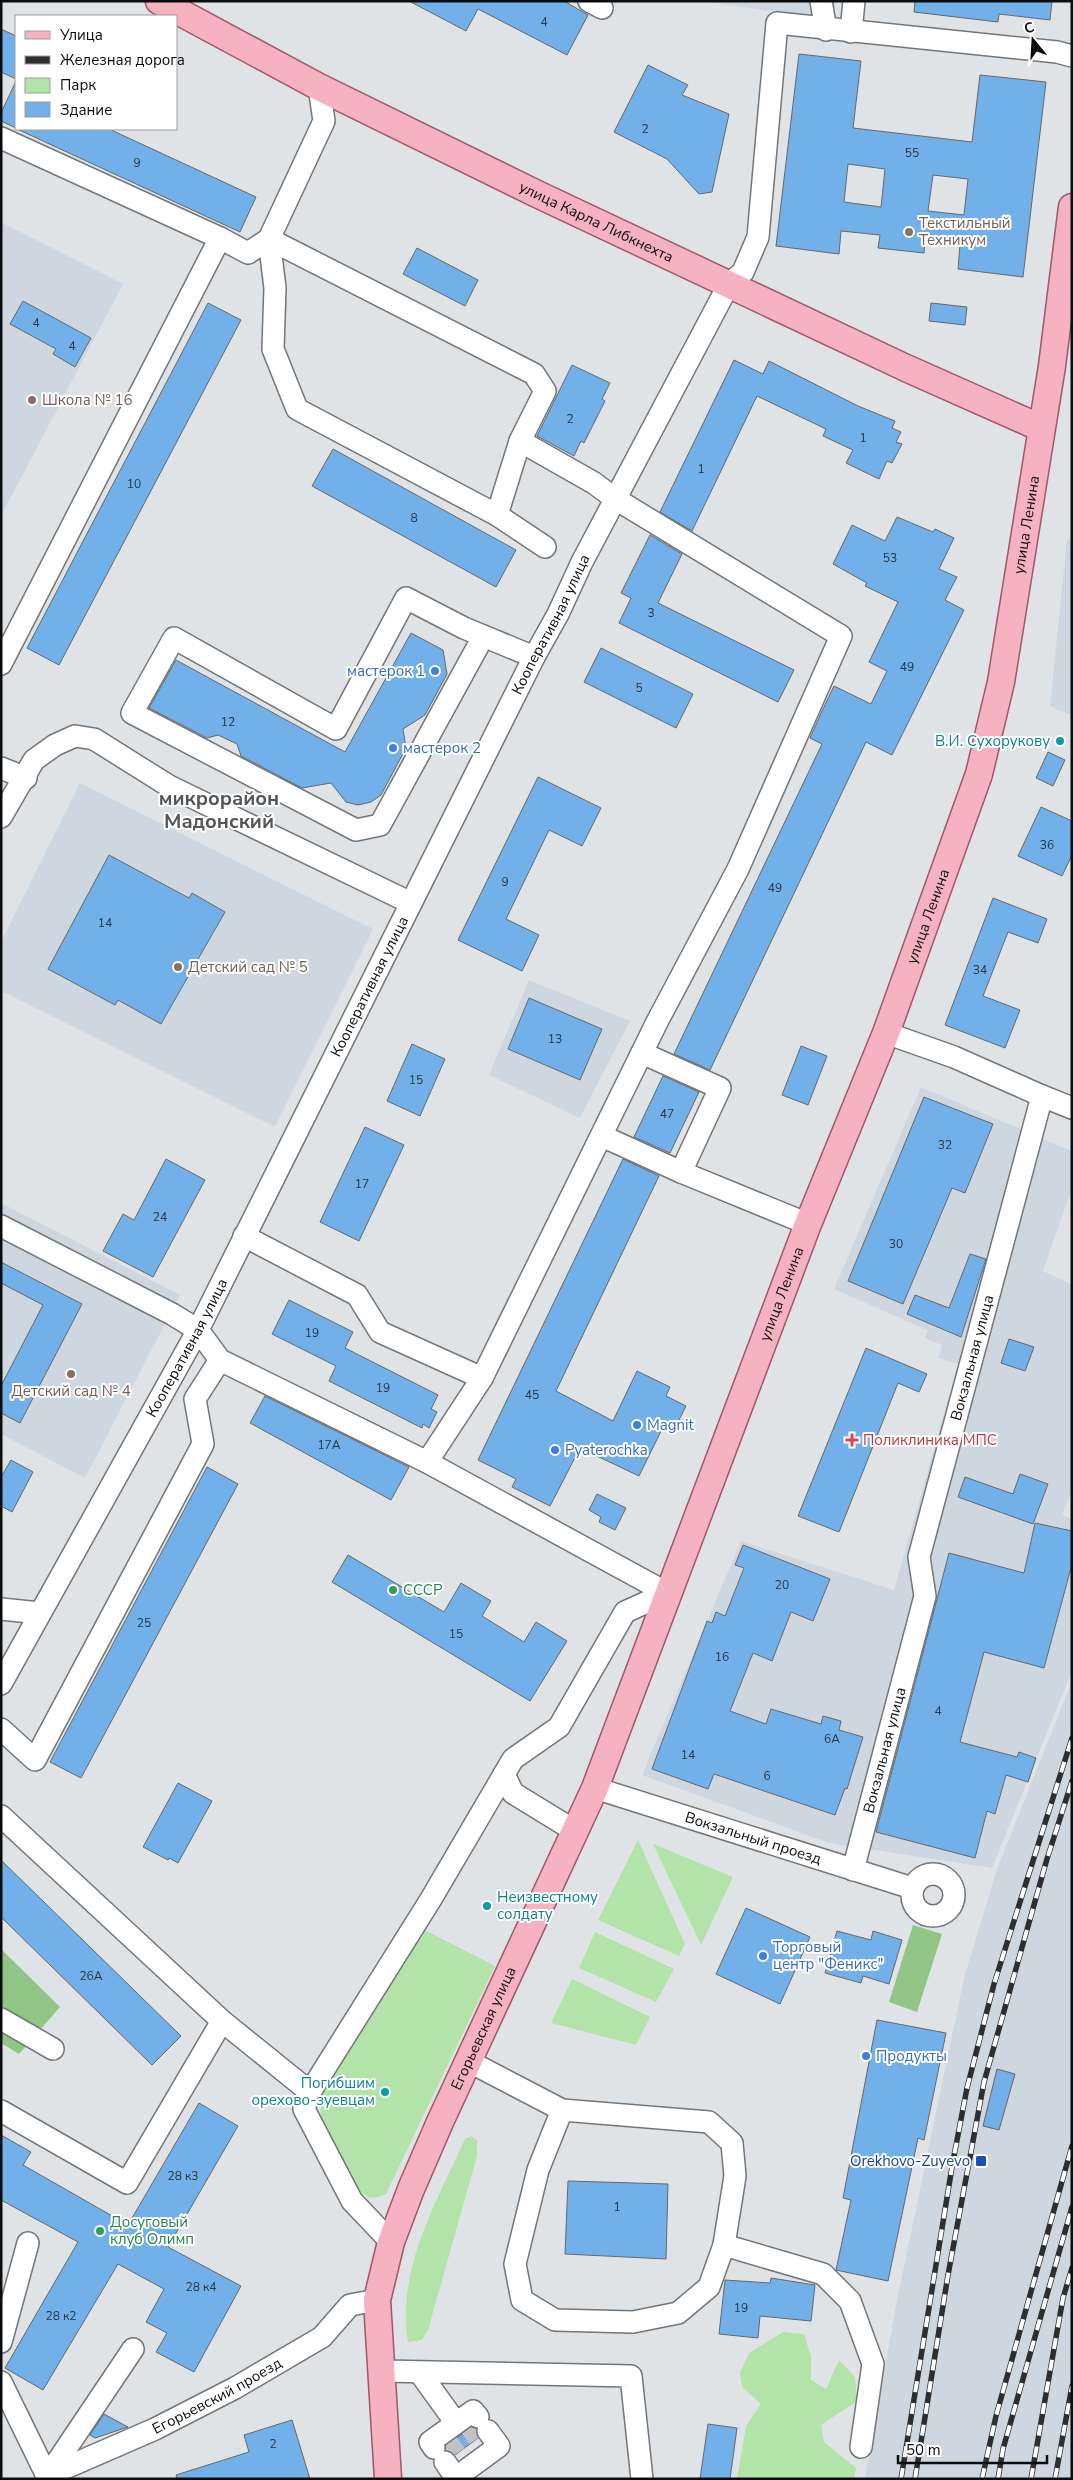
<svg xmlns="http://www.w3.org/2000/svg" width="1073" height="2480" font-family="'Nunito Sans',sans-serif">
<rect width="100%" height="100%" fill="#e0e3e6"/>
<path fill="#ced7df" d="M702,1H836L834,20Z
M1,222L123,284L1,516Z
M1067,539L1072,540V716L1050,706Z
M80,783L373,929L275,1127L1,991V942Z
M529,980L630,1021L580,1118L489,1075Z
M921,1087L1072,1151V1188L1043,1271L1072,1285V1490L1062,1515L1072,1519V1671L992,1868L829,1843L642,1775L741,1541L894,1590L958,1364L938,1358L942,1345L925,1338L927,1330L834,1289Z
M1,1203L180,1295L85,1478L1,1434Z
M1072,1681V2479H865L897,2300L964,1978L997,1869Z"/>
<path fill="#b2e3a8" d="M638,1840L685,1944L679,1956L598,1920Z
M653,1844L733,1877L701,1945Z
M419,1927L495,1966L386,2194C380,2197 373,2199 367,2196C352,2188 324,2132 321,2115C320,2109 321,2101 321,2095Z
M595,1932L674,1969L656,2002L579,1968Z
M572,1979L650,2017L636,2045L551,2023Z
M471,2136L477,2140V2156L428,2330L422,2340L408,2342C396,2270 436,2203 465,2139Z
M783,2332L804,2334L811,2357V2380L826,2389L839,2360L855,2377L857,2401L821,2425L824,2442L856,2468L854,2479H737L746,2426L761,2404L742,2387L740,2373L749,2353Z"/>
<path fill="#90c586" d="M913,1925L942,1934L917,2012L889,2002Z
M1,1949L60,2007L19,2054L1,2043Z"/>
<path fill="#71b0e8" stroke="#65686a" fill-rule="evenodd" d="M409,1H564L588,15L567,55L478,9L466,31Z
M915,1H1052L1050,20L999,14L998,22L914,12Z
M1,29L16,36V79L1,72Z
M799,54L861,61L853,128L972,142L980,75L1046,82L1023,277L958,269L960,245L925,241L924,253L878,248L880,235L841,231L839,254L776,246ZM848,164L885,169L881,207L844,202ZM933,175L968,179L964,215L928,211Z
M648,65L688,85L682,95L729,114L712,192L699,194L667,159L614,132Z
M16,81V128L1,121V113Z
M17,129H109L256,197L240,232Z
M417,248L478,280L465,306L403,274Z
M23,301L91,338L75,367L53,354L56,349L10,324Z
M208,303L241,320L59,665L27,648Z
M931,303L967,307L965,325L929,321Z
M734,360L763,374L769,361L858,406L895,421L892,428L901,432L896,442L902,444L892,463L887,461L879,479L846,463L853,450L823,436L826,429L757,396L692,531L660,512Z
M572,365L610,383L602,399L605,401L584,443L581,441L574,456L537,436Z
M333,449L516,550L496,587L312,486Z
M897,517L933,532L935,529L954,538L939,569L957,577L945,600L964,610L892,755L866,742L710,1070L674,1054L822,744L810,738L822,711L834,686L871,704L887,671L869,662L898,602L865,586L867,583L833,564L852,525L885,541Z
M650,535L682,554L658,603L794,670L778,702L619,623L631,598L621,593Z
M411,633L443,650L447,674L425,715L403,729L406,748L381,795L371,802L358,805L346,802L331,783L302,788L241,756L237,744L218,735L207,738L149,708L176,660L345,752Z
M601,648L693,694L676,728L584,682Z
M1048,752L1065,760L1053,786L1036,778Z
M538,777L601,808L582,846L549,830L506,919L539,935L522,971L458,940Z
M1041,807L1072,821V855L1062,876L1018,856Z
M109,855L189,898L192,893L225,912L161,1024L118,1000L115,1005L48,969Z
M993,898L1047,919L1038,943L1008,932L983,996L1020,1010L1005,1048L945,1025Z
M529,998L602,1029L580,1080L508,1049Z
M412,1044L445,1059L420,1116L387,1101Z
M801,1046L827,1056L808,1105L782,1095Z
M663,1076L699,1092L670,1153L634,1137Z
M924,1097L993,1124L965,1193L952,1188L903,1304L848,1281Z
M365,1127L404,1145L359,1241L320,1222Z
M166,1159L205,1180L153,1277L103,1251L123,1214L134,1220Z
M623,1159L659,1176L556,1391L613,1421L637,1371L670,1387L666,1396L686,1406L675,1428L665,1423L639,1476L580,1448L550,1506L512,1487L516,1479L478,1460Z
M970,1254L986,1259L961,1337L907,1314L915,1295L949,1308Z
M1,1262L82,1304L20,1423L1,1413V1386L43,1305L1,1283Z
M289,1300L353,1332L345,1348L438,1395L431,1409L437,1412L429,1428L423,1424L422,1428L329,1381L336,1366L272,1334Z
M1009,1339L1034,1347L1025,1371L1001,1363Z
M866,1348L927,1374L919,1392L898,1383L839,1532L798,1516Z
M265,1396L409,1467L391,1500L250,1423Z
M11,1460L33,1472L12,1512L1,1506V1477Z
M207,1467L238,1484L81,1778L50,1762Z
M1020,1474L1048,1484L1033,1524L958,1497L965,1477L1013,1494Z
M597,1494L626,1508L615,1530L599,1522L601,1517L589,1510Z
M1035,1523L1072,1531V1564L1044,1668L984,1652L960,1742L1017,1757L1019,1752L1036,1758L1028,1782L1006,1775L995,1814L987,1811L975,1858L876,1832L949,1553L1024,1573Z
M743,1545L830,1579L813,1621L791,1612L772,1661L753,1653L730,1711L766,1724L771,1709L821,1724L823,1716L841,1721L839,1730L863,1737L847,1789L845,1788L835,1815L714,1774L708,1789L652,1769L707,1621L712,1623L716,1612L725,1616L744,1568L735,1565Z
M348,1555L444,1612L461,1583L491,1601L482,1616L524,1642L536,1622L567,1641L530,1701L332,1582Z
M178,1783L212,1801L178,1863L169,1858L168,1860L143,1847Z
M1,1860L181,2036L152,2065L1,1917Z
M746,1908L810,1937L780,2004L716,1974Z
M837,1931L871,1940L873,1931L902,1940L889,1984L863,1976L861,1983L825,1973Z
M877,2020L946,2033L924,2140L918,2138L888,2281L836,2270L851,2200L843,2198Z
M997,2069L1015,2074L999,2130L983,2126Z
M199,2103L238,2126L168,2247L241,2286L194,2372L156,2352L167,2333L146,2322L164,2289L118,2264L43,2390L5,2368L78,2242L1,2200V2135L31,2152L23,2165L128,2225Z
M568,2181L668,2184L666,2259L565,2254Z
M771,2278L815,2285L811,2321L760,2316L758,2338L719,2334L725,2280L770,2283Z
M104,2414L128,2427L95,2438L90,2435Z
M292,2420L310,2479H177L176,2475L249,2452L244,2435Z
M708,2424L737,2428L730,2479H700Z
M472,2427L476,2429L478,2438L455,2455L446,2450V2446Z"/>
<g fill="none" stroke-linecap="round" stroke-linejoin="round">
<path stroke="#c0c3c5" stroke-width="21" stroke-dasharray="21 11" stroke-linecap="butt" d="M468,2424L478,2438
M446,2440L456,2454"/>
<defs>
<g id="minor">
<path d="M589,1L602,8"/>
<path d="M821,1L826,30"/>
<path d="M851,32L854,1"/>
<path d="M1,138L220,238L248,253L269,239L324,121L319,87"/>
<path d="M269,239L534,374L545,391L520,441L594,483L614,498L841,636L738,869L657,1022L482,1378L427,1462"/>
<path d="M269,239L275,288L273,349L297,409L497,515L545,547"/>
<path d="M497,515L520,441"/>
<path d="M483,637L380,825L356,830L132,713L174,638L336,729L406,598L464,628L534,657"/>
<path d="M1,664L220,238"/>
<path d="M1,768L26,778"/>
<path d="M1,817L34,760L55,745L75,736L94,739L169,786L411,903"/>
<path d="M642,1053L720,1088L681,1172"/>
<path d="M1042,1096L1072,1108"/>
<path d="M602,1136L681,1172L808,1224"/>
<path d="M1,1226L172,1314L198,1330L220,1360L427,1462L667,1593"/>
<path d="M244,1236L357,1295L380,1332L482,1378"/>
<path d="M1,1609L40,1613"/>
<path id="s1" d="M1,1684L198,1330L534,657L558,614L582,562L729,284L743,272L758,237L777,23L1057,52L1072,56"/>
<path d="M1,1729L35,1760L203,1444L195,1399L220,1360"/>
<path d="M504,1774L513,1793L575,1831"/>
<path id="s2" d="M595,1788L912,1888"/>
<path d="M1,1816L222,2021L310,2092"/>
<path id="s3" d="M853,1870L925,1596L919,1557L1042,1096L954,1057L886,1033"/>
<circle cx="933" cy="1895" r="21"/>
<path d="M1,2019L53,2049"/>
<path d="M468,2061L562,2110L709,2122L732,2143L735,2176L724,2245L709,2287L678,2313L633,2322L555,2320L522,2300L515,2264L538,2170L562,2110"/>
<path d="M1,2111L127,2183L222,2021"/>
<path d="M391,2242L352,2201L304,2109L310,2092L431,1899L513,1759L559,1727L625,1612L667,1593"/>
<path d="M724,2245L823,2274L850,2301L873,2364L861,2447"/>
<path d="M1,2342L28,2243"/>
<path d="M382,2371L631,2376L642,2479"/>
<path d="M420,2373L456,2423"/>
<path d="M1,2382L47,2476"/>
<path d="M434,2448L430,2442L473,2411L478,2417"/>
<path d="M445,2462L456,2478"/>
<path id="s4" d="M47,2476L155,2429L235,2388L322,2337L350,2305L377,2300"/>
<path d="M47,2477L133,2349"/>
<path d="M454,2479L499,2446L488,2431"/>
</g>
<g id="major">
<path id="s5" d="M159,1L319,87L537,194L906,368L1041,428"/>
<path id="s6" d="M388,2479L377,2300L391,2242L411,2189L440,2122L595,1788L808,1224L886,1033L979,774L1001,682L1052,366L1072,207"/>
</g>
</defs>
<use href="#minor" stroke="#737678" stroke-width="24"/>
<use href="#major" stroke="#a05766" stroke-width="29"/>
<use href="#minor" stroke="#fff" stroke-width="21"/>
<use href="#major" stroke="#f6b2c0" stroke-width="26"/>
<defs>
<path id="rail" d="M901,2479L953,2161L967,2088L994,1984L1072,1738
M915,2479L948,2275L984,2082L1047,1859L1072,1781
M982,2479L996,2416L1072,2146
M998,2479L1003,2449L1072,2207
M1031,2479L1063,2298L1072,2268
M1055,2479L1072,2386"/>
</defs>
<use href="#rail" stroke="#2d2e2f" stroke-width="5.5"/>
<use href="#rail" stroke="#fff" stroke-width="4" stroke-dasharray="11" stroke-linecap="butt"/>
</g>
<g fill="#8d6e63" stroke="#fff" stroke-width="2">
<circle cx="909" cy="232" r="5"/>
<circle cx="32" cy="400" r="5"/>
<circle cx="178" cy="967" r="5"/>
<circle cx="71" cy="1374" r="5"/>
</g>
<g fill="#3f7fe0" stroke="#fff" stroke-width="2">
<circle cx="435" cy="671" r="5"/>
<circle cx="393" cy="748" r="5"/>
<circle cx="637" cy="1425" r="5"/>
<circle cx="555" cy="1450" r="5"/>
<circle cx="763" cy="1956" r="5"/>
<circle cx="866" cy="2056" r="5"/>
</g>
<g fill="#0f9aa8" stroke="#fff" stroke-width="2">
<circle cx="1060" cy="741" r="5"/>
<circle cx="487" cy="1906" r="5"/>
<circle cx="385" cy="2092" r="5"/>
</g>
<path fill="#e0444e" stroke="#fff" stroke-width="2" d="M849.5 1432.5h5v5h5v5h-5v5h-5v-5h-5v-5h5z"/>
<g fill="#2e9e5b" stroke="#fff" stroke-width="2">
<circle cx="393" cy="1590" r="5"/>
<circle cx="100" cy="2231" r="5"/>
</g>
<rect fill="#1a4fb4" stroke="#fff" stroke-width="2" x="975" y="2155" width="12" height="12" rx="2.5"/>
<g text-anchor="middle" dominant-baseline="central" stroke-width="4" stroke-linejoin="round" paint-order="stroke">
<g font-size="12" fill="#243544">
<text x="544" y="22">4</text>
<text x="645" y="129">2</text>
<text x="912" y="153">55</text>
<text x="137" y="163">9</text>
<text x="36" y="323">4</text>
<text x="72" y="346">4</text>
<text x="570" y="419">2</text>
<text x="863" y="438">1</text>
<text x="701" y="469">1</text>
<text x="134" y="484">10</text>
<text x="414" y="518">8</text>
<text x="890" y="558">53</text>
<text x="651" y="613">3</text>
<text x="907" y="667">49</text>
<text x="639" y="688">5</text>
<text x="228" y="722">12</text>
<text x="1047" y="845">36</text>
<text x="505" y="882">9</text>
<text x="775" y="888">49</text>
<text x="105" y="923">14</text>
<text x="980" y="970">34</text>
<text x="555" y="1039">13</text>
<text x="416" y="1080">15</text>
<text x="667" y="1114">47</text>
<text x="945" y="1145">32</text>
<text x="362" y="1184">17</text>
<text x="160" y="1217">24</text>
<text x="896" y="1244">30</text>
<text x="312" y="1333">19</text>
<text x="383" y="1388">19</text>
<text x="532" y="1395">45</text>
<text x="329" y="1445">17А</text>
<text x="782" y="1585">20</text>
<text x="144" y="1623">25</text>
<text x="456" y="1634">15</text>
<text x="722" y="1657">16</text>
<text x="938" y="1711">4</text>
<text x="832" y="1739">6А</text>
<text x="688" y="1755">14</text>
<text x="767" y="1776">6</text>
<text x="91" y="1976">26А</text>
<text x="183" y="2176">28 к3</text>
<text x="617" y="2207">1</text>
<text x="201" y="2287">28 к4</text>
<text x="741" y="2308">19</text>
<text x="61" y="2316">28 к2</text>
<text x="273" y="2444">2</text>
</g>
<g font-size="15" fill="#0b0c0d" stroke="#fff">
<text stroke="none"><textPath href="#s5" startOffset="490">улица Карла Либкнехта</textPath></text>
<text stroke="none"><textPath href="#s6" startOffset="2075">улица Ленина</textPath></text>
<text stroke="none"><textPath href="#s1" startOffset="1194">Кооперативная улица</textPath></text>
<text stroke="none"><textPath href="#s6" startOffset="1670">улица Ленина</textPath></text>
<text stroke="none"><textPath href="#s1" startOffset="789">Кооперативная улица</textPath></text>
<text stroke="none"><textPath href="#s6" startOffset="1265">улица Ленина</textPath></text>
<text stroke="none"><textPath href="#s1" startOffset="384">Кооперативная улица</textPath></text>
<text stroke="none"><textPath href="#s3" startOffset="529">Вокзальная улица</textPath></text>
<text stroke="none"><textPath href="#s3" startOffset="124">Вокзальная улица</textPath></text>
<text stroke="none"><textPath href="#s2" startOffset="166">Вокзальный проезд</textPath></text>
<text stroke="none"><textPath href="#s6" startOffset="472">Егорьевская улица</textPath></text>
<text stroke="none"><textPath href="#s4" startOffset="188">Егорьевский проезд</textPath></text>
</g>
<g font-size="15" fill="#785e54" stroke="#fff" text-anchor="start">
<text x="919" y="223">Текстильный<tspan x="919" dy="17">Техникум</tspan></text>
<text x="42" y="400">Школа № 16</text>
<text x="188" y="967">Детский сад № 5</text>
<text x="71" y="1391" text-anchor="middle">Детский сад № 4</text>
</g>
<g font-size="15" fill="#366cbe" stroke="#fff" text-anchor="start">
<text x="425" y="671" text-anchor="end">мастерок 1</text>
<text x="403" y="748">мастерок 2</text>
<text x="647" y="1425">Magnit</text>
<text x="565" y="1450">Pyaterochka</text>
<text x="773" y="1947">Торговый<tspan x="773" dy="17">центр "Феникс"</tspan></text>
<text x="876" y="2056">Продукты</text>
</g>
<g font-size="15" fill="#0d838f" stroke="#fff" text-anchor="end">
<text x="1050" y="741">В.И. Сухорукову</text>
<text x="497" y="1897" text-anchor="start">Неизвестному<tspan x="497" dy="17">солдату</tspan></text>
<text x="375" y="2083">Погибшим<tspan x="375" dy="17">орехово-зуевцам</tspan></text>
</g>
<g font-size="15" fill="#be3a42" stroke="#fff" text-anchor="start">
<text x="863" y="1440">Поликлиника МПС</text>
</g>
<g font-size="15" fill="#27864d" stroke="#fff" text-anchor="start">
<text x="403" y="1590">СССР</text>
<text x="110" y="2222">Досуговый<tspan x="110" dy="17">клуб Олимп</tspan></text>
</g>
<g font-size="15" fill="#164399" stroke="#fff" text-anchor="end">
<text x="970" y="2161">Orekhovo-Zuyevo</text>
</g>
<g font-size="20" font-weight="bold" fill="#535558" stroke="#fff">
<text x="219" y="798">микрорайон<tspan x="219" dy="23">Мадонский</tspan></text>
</g>
</g>
<rect width="1073" height="2480" fill="none" stroke="#0b0c0d" stroke-width="5"/>
<rect x="15" y="15" width="162" height="115" fill="#ffffff" stroke="#9d9e9e"/>
<rect x="25" y="31" width="25" height="8" fill="#f6b2c0" stroke="#9d9e9e"/>
<text x="60" y="40" font-size="15" fill="#0b0c0d">Улица</text>
<rect x="25" y="56" width="25" height="8" fill="#2d2e2f" stroke="#9d9e9e"/>
<text x="60" y="65" font-size="15" fill="#0b0c0d">Железная дорога</text>
<rect x="25" y="78" width="25" height="15" fill="#b2e3a8" stroke="#9d9e9e"/>
<text x="60" y="90" font-size="15" fill="#0b0c0d">Парк</text>
<rect x="25" y="102" width="25" height="15" fill="#71b0e8" stroke="#9d9e9e"/>
<text x="60" y="115" font-size="15" fill="#0b0c0d">Здание</text>
<g transform="translate(1033 40) rotate(342)" stroke="#ffffff" stroke-width="4" paint-order="stroke">
<path d="M0-4L9 19L0 12L-9 19Z" fill="#0b0c0d"/>
<text y="-8" font-size="14" font-weight="bold" text-anchor="middle" fill="#0b0c0d">С</text>
</g>
<path d="M898 2455v8h149v-8" fill="none" stroke="#0b0c0d" stroke-width="2.5"/>
<text x="906" y="2455" font-size="15" fill="#0b0c0d" stroke="#ffffff" stroke-width="4" paint-order="stroke">50 m</text>
</svg>
